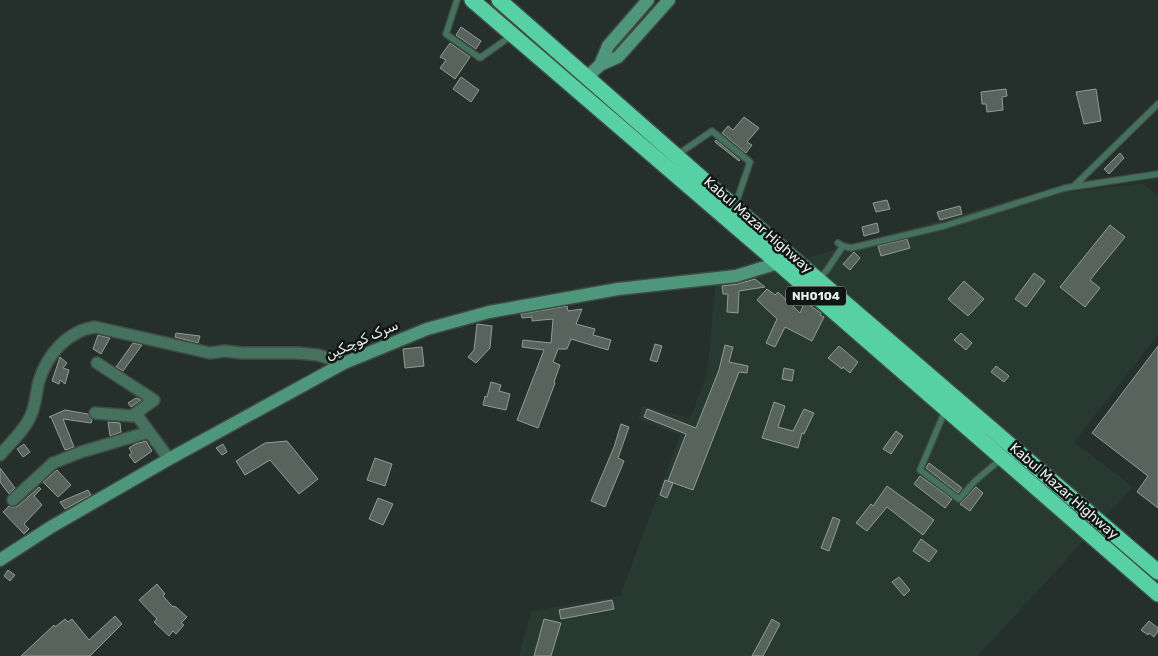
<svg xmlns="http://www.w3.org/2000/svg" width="1158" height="656" font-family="Rubik,Vazirmatn,sans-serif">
<rect width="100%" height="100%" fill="#252f2b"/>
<path fill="#283932" d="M1142,183L1158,195V335L1074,442L1133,487L978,656H519L531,611L620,596L680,435L638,419L642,406L690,418L707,376L715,288L718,283L1015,199Z"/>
<path fill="#58635e" stroke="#909c96" d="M461,27L481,41L476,49L456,35Z
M450,43L470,57L455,79L440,68L446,60L440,57Z
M461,77L479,90L471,102L453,89Z
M1006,89L1007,96L1002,97L1003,110L987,112L986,104H982L981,92Z
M1096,89L1101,121L1084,124L1076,92Z
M744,117L759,128L747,142L752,145L746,153L722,133L728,126L733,130Z
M716,140L740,160L739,161L715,142Z
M1120,153L1124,158L1109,174L1104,169Z
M887,200L890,209L876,212L873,203Z
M960,206L962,214L940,220L937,212Z
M877,223L879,232L864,236L862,227Z
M1110,225L1125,237L1090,280L1100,288L1085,307L1060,287Z
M907,239L910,248L881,256L878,246Z
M854,252L860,258L850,270L843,264Z
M1034,273L1045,281L1026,307L1015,299Z
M755,279L765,287L739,291L738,313L727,312L728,294H723L722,286L738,284Z
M964,281L984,299L968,316L948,299Z
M767,289L775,295L778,292L800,313L805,302L821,313L820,315L824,317L812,341L785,327L775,347L766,343L777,319L757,300Z
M567,306L568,311L582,309L576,324L595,329L593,335L611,340L608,350L571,339L567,349H558L553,362L560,365L554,382L555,383L538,428L517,420L544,350L522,347L523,340L551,343L553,319L532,321V317L522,318L521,314Z
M477,324L492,326L490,348L476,363L468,357L474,350Z
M176,333L200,336L198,343L175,337Z
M961,333L972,343L966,350L954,340Z
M98,335L110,338L101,354L93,349Z
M133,343L142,345L123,371L116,367Z
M655,344L662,346L657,362L650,360Z
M725,345L733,347L729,362L748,366L747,373L739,372L693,490L668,481L686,434L644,417L647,409L696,428L719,370Z
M839,346L858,362L850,373L843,367L842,369L828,358Z
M1158,346V508L1137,492L1148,476L1092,433Z
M422,347L424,366L405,368L403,349Z
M60,357L67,363L63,368L69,370L65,384L60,380L59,384L52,381Z
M996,366L1009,376L1004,382L991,372Z
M784,368L794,370L792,381L782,379Z
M491,382L501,385L499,391L510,394L506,410L483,405L485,396L487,397Z
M136,398L141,400L131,407L128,403Z
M774,402L785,406L778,427L793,431L804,409L814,413L804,434L802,433L798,448L762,438Z
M65,410L88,414L92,420L91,423L63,419L74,447L65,450L51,417H49Z
M108,422L120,423L121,432L110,436Z
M621,424L629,427L618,458L624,461L605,507L591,501L614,447Z
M896,431L903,436L891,454L883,449Z
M146,441L152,451L135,463L129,455L132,453L129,448L135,444Z
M287,441L318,479L299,494L270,460L245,475L236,461L265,443Z
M24,444L30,452L23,457L17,449Z
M223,444L227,452L222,455L216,448Z
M375,458L392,464L385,486L367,480Z
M929,463L962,488L958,493L926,468Z
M0,468L15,488L9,494L0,482Z
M57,470L71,485L58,497L43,482Z
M920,476L952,499L945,508L914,484Z
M665,480L673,483L667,498L660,495Z
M887,486L934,520L923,535L887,507L867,531L856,523L871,504L873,506Z
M39,487L41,489L34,496L42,505L24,524L29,529L24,534L3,512L9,506L14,507L18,506Z
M976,487L983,493L970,511L960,504Z
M88,490L91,495L65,509L60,502Z
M378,498L393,504L383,525L369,519Z
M833,517L840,520L829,551L821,548Z
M921,539L937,551L929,562L913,551Z
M8,570L15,575L10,581L4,576Z
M899,577L910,590L904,596L892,582Z
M157,584L165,594L163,596L172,606L176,607L187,617L181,623L184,625L176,634L173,631L169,636L154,622L157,619L139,600Z
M612,600L614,609L561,619L559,610Z
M115,616L122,624L90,656H21L54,625L55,627L65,619L68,622L72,619L89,640Z
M544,619L561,623L551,656H534Z
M772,619L780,624L763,656H752Z
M1149,621L1158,628V631L1154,637L1149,633L1148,635L1141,630Z"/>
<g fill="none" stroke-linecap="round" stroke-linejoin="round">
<defs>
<path id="lane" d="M457,0L446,34L480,58L511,36
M677,155L712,131L750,162L735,206
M1074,186L1158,104
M838,243L843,246L851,248L944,226L1065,188L1158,174
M819,279L827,270L843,246
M945,411L920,470L959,499L975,481L1001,459"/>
<path id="street" d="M95,413L132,416L154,400L97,363
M136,414L169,459
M0,455C10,443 25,430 31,415C36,404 36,392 39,381C47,355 67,331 95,327L210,353L225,351L242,353H298L318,355L344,363
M13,500L53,463L81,452L149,432"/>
<path id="secondary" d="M600,65L608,46L648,0
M587,77L600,65L618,57L669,0
M0,560L51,527L169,459L344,363L427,329L489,312L618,289L736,276L778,263"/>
<path id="highway" d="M472,0L778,263L1158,594
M499,0L802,266L1158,572"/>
</defs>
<use href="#lane" stroke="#404a46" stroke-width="8"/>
<use href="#street" stroke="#404a46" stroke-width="14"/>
<use href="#secondary" stroke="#404a46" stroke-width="15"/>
<use href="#highway" stroke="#404a46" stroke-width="18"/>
<use href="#lane" stroke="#45715f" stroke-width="5.5"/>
<use href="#street" stroke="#45715f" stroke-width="11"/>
<use href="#secondary" stroke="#4f977c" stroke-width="12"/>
<use href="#highway" stroke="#57d0a5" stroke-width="15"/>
</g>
<g text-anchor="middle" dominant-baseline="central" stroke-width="5" stroke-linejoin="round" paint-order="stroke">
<rect fill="#111614" stroke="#a8adaa" stroke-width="1" x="786" y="286.5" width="60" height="19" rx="4"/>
<g font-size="12" font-weight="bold" fill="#e8eeeb">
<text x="816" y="296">NH0104</text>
</g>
<g font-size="14" fill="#e8eeeb" stroke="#111614">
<text transform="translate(758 225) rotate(41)">Kabul Mazar Highway</text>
<text transform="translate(362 340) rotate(-24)">سرک کوچکین</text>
<text transform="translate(1064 491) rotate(41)">Kabul Mazar Highway</text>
</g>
</g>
</svg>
